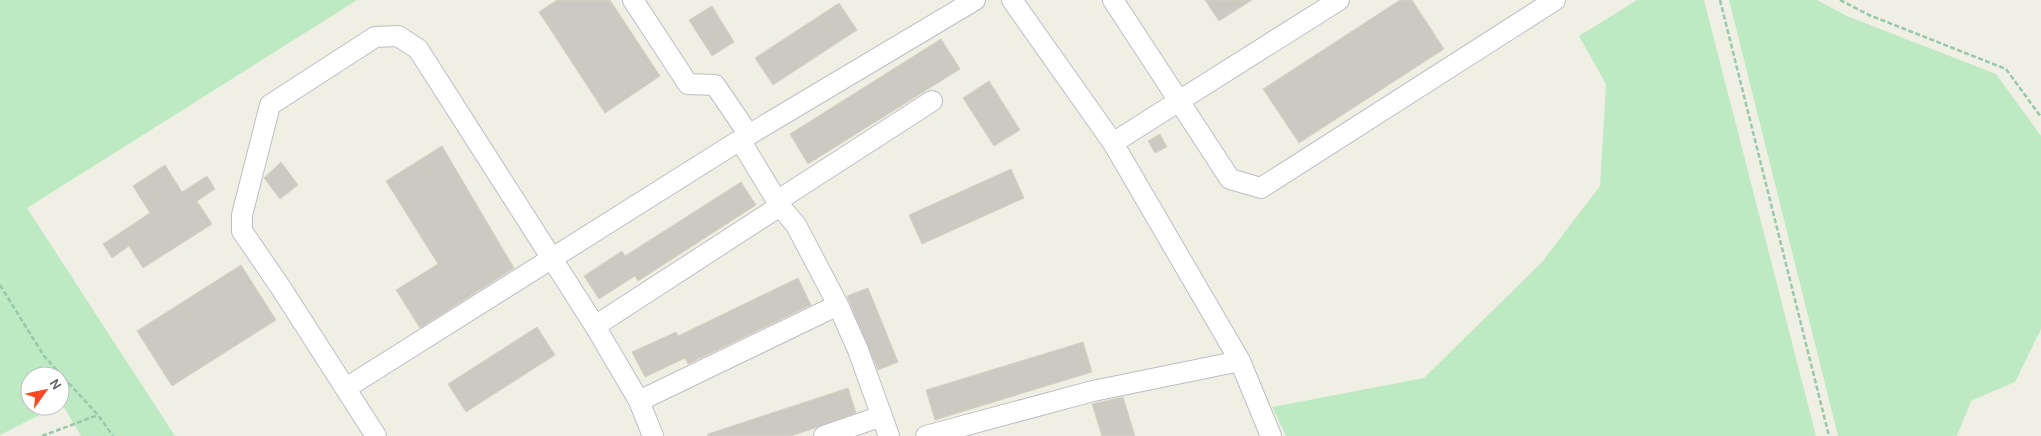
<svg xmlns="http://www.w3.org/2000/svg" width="2041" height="436" font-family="Karla,sans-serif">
<rect width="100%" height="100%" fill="#f0efe4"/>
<path fill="#beeac3" d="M0,0H357L27,208L175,436H81L62,404L60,405V376H30V406H57L0,435Z
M1637,0H1704L1816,436H1286L1272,407L1424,378L1542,262L1600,186L1606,84L1579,36Z
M1729,0H1817L1847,16L1996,74L2041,136V329L2015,382L1971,401L1957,436H1838Z"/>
<path fill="#cbc9c1" stroke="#d6d2c2" d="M557,0H610L660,76L605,113L539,12Z
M1205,0H1252L1219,21Z
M1400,0H1412L1444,49L1299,143L1263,89Z
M839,3L857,30L773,85L755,58Z
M712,6L734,42L712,56L689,20Z
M941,39L960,69L808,164L790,134Z
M989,81L1020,130L994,146L963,98Z
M1160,134L1167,147L1155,153L1148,141Z
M442,146L514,268L420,328L396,290L438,264L386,181Z
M281,162L298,185L280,199L264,178Z
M165,165L182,192L207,176L215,189L197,201L212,224L143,268L129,246L112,258L103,244L150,213L133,186Z
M1011,169L1024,198L922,244L909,215Z
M741,182L756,205L638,281L635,276L599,299L584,276L622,251L625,256Z
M241,265L276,320L172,386L137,331Z
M798,278L811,305L688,364L685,358L645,377L632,352L676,332L678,336Z
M868,288L898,362L878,370L847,296Z
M537,327L555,355L466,412L448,384Z
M1083,342L1092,372L935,420L926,390Z
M848,388L856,413L815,428L791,436H708V434Z
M1123,397L1135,436H1102L1092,404Z"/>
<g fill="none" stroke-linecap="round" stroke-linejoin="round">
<defs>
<path id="minor" d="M633,0L688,84L715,85L749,135
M1012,0L1113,143L1240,361L1271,436
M1113,0L1179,101L1113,143
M1339,0L1179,101L1230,179L1261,188L1555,0
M740,140L780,206L796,225L838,305L858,350L889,436
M777,201L932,101
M595,326L780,206
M346,388L740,140L975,0
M639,401L838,305
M376,436L281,288L242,231V215L270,105L375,37L398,36L418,49L595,326L639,401L653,436
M824,436L882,416
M926,436L1093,391L1240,361"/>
</defs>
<use href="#minor" stroke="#bcbec5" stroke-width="22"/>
<path stroke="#95c9a9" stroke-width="2.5" stroke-dasharray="5 2.5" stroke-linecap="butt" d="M1720,0L1829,436
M1840,0L1869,15L2006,69L2041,117
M0,285L44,356L98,415L113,436
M42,436L98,415"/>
<use href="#minor" stroke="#fff" stroke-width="20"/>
</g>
<g transform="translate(45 391) rotate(57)"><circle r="24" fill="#ffffff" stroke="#bebfc2"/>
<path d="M0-4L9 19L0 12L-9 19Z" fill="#fb4820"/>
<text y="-8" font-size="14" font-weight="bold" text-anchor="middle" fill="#5c6067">N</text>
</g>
</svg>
